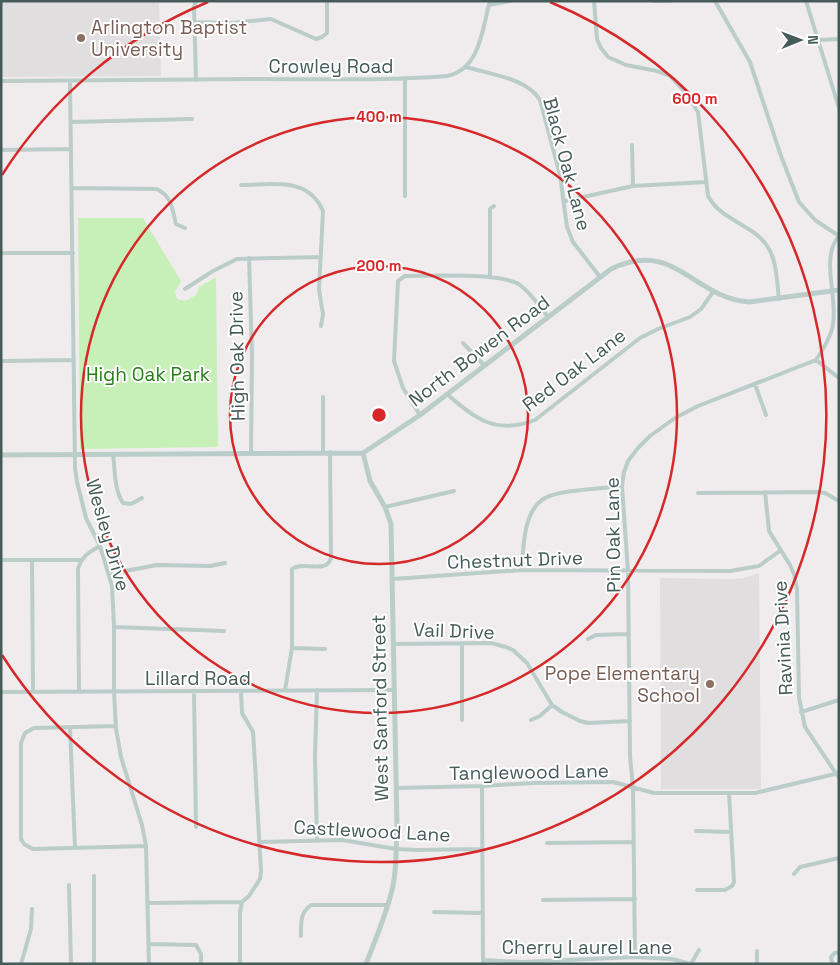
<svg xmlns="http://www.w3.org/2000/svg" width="840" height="965" font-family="'Space Grotesk',sans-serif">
<rect width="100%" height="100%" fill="#f0ecee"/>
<path fill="#e1dee0" d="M1,1H159L161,76L1,77Z
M759,573L761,789H661L660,578L732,579L744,578Z"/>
<path fill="#c7f0b8" d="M78,218H143L181,281L175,292L177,299L185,301L196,295L199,287L216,277L218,447L80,449Z"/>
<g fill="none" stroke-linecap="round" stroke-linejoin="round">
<path stroke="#bacdc9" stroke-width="4" d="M594,1L597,39L601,48L608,57L626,65L657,71L670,76L684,91L698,112L708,196C722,222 755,224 769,249C777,263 777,283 779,299
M654,1H670
M715,1L750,62L781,156L799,202L815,220L839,236
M806,1L839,108
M489,5L510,1
M195,22L231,23L271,19L316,39L322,37L327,33V1
M818,40L839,39
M466,67C489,74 527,78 540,100L560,175L567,227L573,242L600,277
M196,80L194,7L196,1
M1,81C87,80 173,79 258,79C322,79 384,81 447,76C481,69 482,28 490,1
M70,81L75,468L77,482L86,518L100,546L112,586L114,627V692L116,729L121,757L142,825L146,846L149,964
M71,122L192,119
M632,145L633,186
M1,150L71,149
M241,185C272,185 308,176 323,211L319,290L323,314L321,326
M72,188L157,189C172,197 172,208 176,224L185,228
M405,196V80
M565,201L633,186L706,182
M1,253H73
M249,258L252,354L251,453
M490,277V209L494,206
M185,289L213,271L237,259L319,257
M463,343L484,365
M816,360L839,378
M1,361L74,360
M755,384L766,415
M447,394C475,419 496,435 535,420L640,338L658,329L690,317L701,309L713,292
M420,415L403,388L394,361L398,281L405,276C429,276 502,272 520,285C531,293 540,307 548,317
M323,453V397
M113,454C115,469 114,490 123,503L131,504L142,498
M765,492L769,531L790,565L794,574L797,589L799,698L805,727L839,778
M698,493L817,492L825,493L839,501
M385,507L454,491
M1,560H81
M32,560L33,692
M522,570C523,549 523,510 545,498C563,489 601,489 622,486
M109,574L157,565L210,566L225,563
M393,579L522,570L730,571L759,566L781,550
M114,627L224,631
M588,639L596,635L628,634
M393,644L491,643L506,647L513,650L527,663L552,705L562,712L580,721L588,723L630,721
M292,648L325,649
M285,690L292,648V569C303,560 326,575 331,558L330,452
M317,690L315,757L317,840
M194,691L196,827
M1,692L394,690
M79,692L78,569C82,556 89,552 100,546
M801,712L839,700
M462,720V644
M531,720L540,716L552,705
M116,726L34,728L25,733L21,743V839L24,844L33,849L146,846
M70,728L75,848
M482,786L483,964
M396,788L482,786L533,783L613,782L654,793H755L839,773
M696,831L731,832
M260,842L342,840L396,849L418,850L482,849
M547,843L634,842
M794,874L800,867L839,858
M69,885L71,964
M697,890H725L732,886L734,882L729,793
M543,900L635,899
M148,903L242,902
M434,912L482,913
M301,936C301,923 300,913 311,905H387
M149,944L196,945L201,954V964
M757,951V964
M635,957L633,788L630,756L628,571L622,486L624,472L628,461L638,448L650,436L675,418L698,406L816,360C823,349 831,337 833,324C838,298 820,257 839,236
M483,960L522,962L635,957L672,959L691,964
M21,964L31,929L32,909
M94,964V876
M240,964V912L242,902L249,896L260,879L261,871L254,747L253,732L242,713L241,692
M691,964L699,950
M832,964L831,957L835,953L839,952"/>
<path stroke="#bacdc9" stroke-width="5" d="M363,453L370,481L385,507L391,524L397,826C396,846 397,866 393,886C387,913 376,938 366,964
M1,455L363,453L420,415L611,269C674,238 693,298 749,302L839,290"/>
</g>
<g fill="none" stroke="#d62828" stroke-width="2.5">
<circle cx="379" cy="415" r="149"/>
<circle cx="379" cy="415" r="298"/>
<path d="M2 175A447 447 0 0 1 208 2M550 2A447 447 0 1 1 2 655"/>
</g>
<g fill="#8d6e63" stroke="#fff" stroke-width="2">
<circle cx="81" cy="38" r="5"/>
<circle cx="710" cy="684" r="5"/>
</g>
<g text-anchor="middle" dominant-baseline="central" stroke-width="4" stroke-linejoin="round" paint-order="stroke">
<g font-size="19" fill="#785e54" stroke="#fff" text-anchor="start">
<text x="91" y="27">Arlington Baptist<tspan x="91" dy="22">University</tspan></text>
<text x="700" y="673" text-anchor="end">Pope Elementary<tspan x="700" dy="22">School</tspan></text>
</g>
<g font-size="19" fill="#445b57" stroke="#fff">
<text x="331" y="66">Crowley Road</text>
<text transform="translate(567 164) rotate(75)">Black Oak Lane</text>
<text transform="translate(479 351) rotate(-37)">North Bowen Road</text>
<text transform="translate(237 356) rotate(-91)">High Oak Drive</text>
<text transform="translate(574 370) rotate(-37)">Red Oak Lane</text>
<text transform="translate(108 535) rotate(74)">Wesley Drive</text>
<text transform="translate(613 535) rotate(-91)">Pin Oak Lane</text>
<text transform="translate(515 560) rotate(-2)">Chestnut Drive</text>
<text transform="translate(454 631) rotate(2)">Vail Drive</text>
<text transform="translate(783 638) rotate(-93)">Ravinia Drive</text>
<text x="198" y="678">Lillard Road</text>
<text transform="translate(380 708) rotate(-91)">West Sanford Street</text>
<text transform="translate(529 772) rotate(-1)">Tanglewood Lane</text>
<text transform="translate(372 831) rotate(3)">Castlewood Lane</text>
<text x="587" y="947">Cherry Laurel Lane</text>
</g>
<g font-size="19" fill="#237e13" stroke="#fff">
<text x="148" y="374">High Oak Park</text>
</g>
</g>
<circle cx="379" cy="415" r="8" fill="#d62828" stroke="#fff" stroke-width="2.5"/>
<g font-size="15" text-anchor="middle" font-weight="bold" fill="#d62828" stroke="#fff" stroke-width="4" stroke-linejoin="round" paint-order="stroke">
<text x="695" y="104">600 m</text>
<text x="379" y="122">400 m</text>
<text x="379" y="271">200 m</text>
</g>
<rect width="840" height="965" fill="none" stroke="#445b57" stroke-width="5"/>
<g transform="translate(800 40) rotate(89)" stroke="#ffffff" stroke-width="4" paint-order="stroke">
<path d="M0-4L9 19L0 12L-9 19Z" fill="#445b57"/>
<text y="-8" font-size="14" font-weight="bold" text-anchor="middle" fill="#445b57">N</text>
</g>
</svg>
